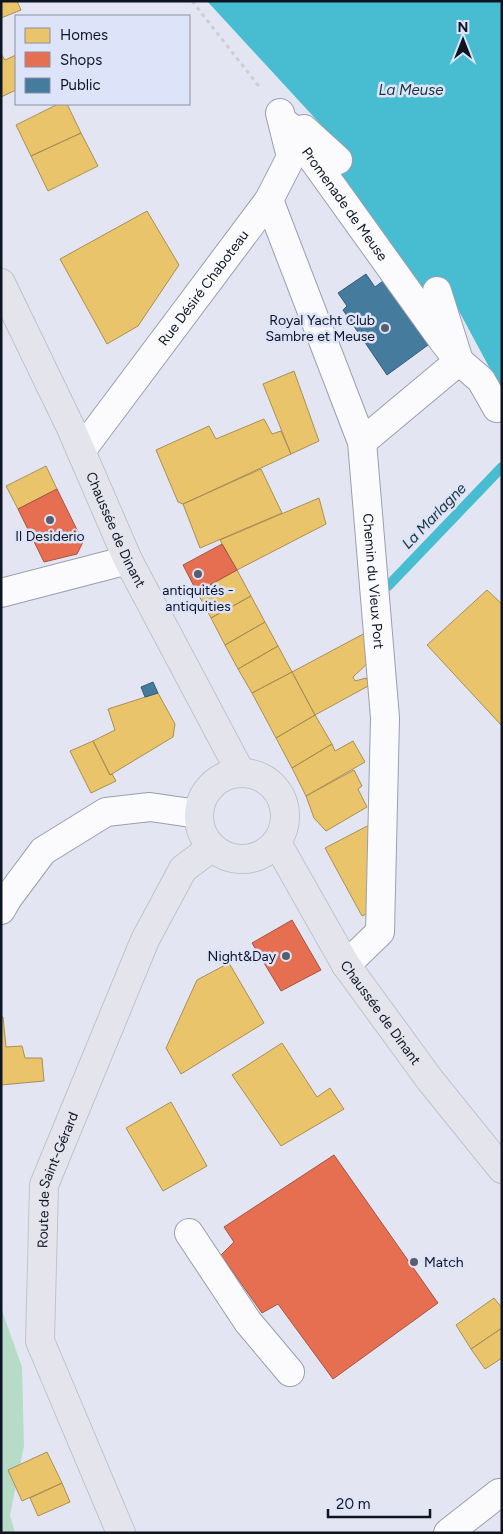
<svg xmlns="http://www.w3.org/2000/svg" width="503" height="1534" font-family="Figtree,sans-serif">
<rect width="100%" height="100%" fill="#e3e6f2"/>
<path fill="#b6dbc6" d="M1,1308L22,1367L24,1446L10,1515L15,1533H1Z"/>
<path fill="#48bdd1" d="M207,1H502V391L446,287L427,295L330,167L347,153Z"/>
<path fill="#e9c46a" stroke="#a88f55" d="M1,1H17L21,10L1,18Z
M1,54L5,60L16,55V90L1,97Z
M58,104H67L81,133L31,156L16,125Z
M81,133L98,166L48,191L31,156Z
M147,211L179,265L138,326L107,344L60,259Z
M294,371L319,441L291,454L263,384Z
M264,419L272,434L281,431L291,454L183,504L178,502L156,450L209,426L216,439Z
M46,466L57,489L18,509L6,486Z
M261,469L282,513L200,548L183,504Z
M319,498L326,524L237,570L220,540Z
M237,570L251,596L211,618L197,592Z
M487,590L502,604V726L427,645Z
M251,596L265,622L225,645L211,618Z
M265,622L278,646L238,669L225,645Z
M367,632L370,661L353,677L355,681L366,678L370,685L315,715L292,672Z
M278,646L292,672L252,693L238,669Z
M292,672L315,715L276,738L252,693Z
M158,693L175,724L173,737L110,775L93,741L115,730L108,709Z
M315,715L332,744L292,768L276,738Z
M93,741L110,775L112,774L116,781L91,793L70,751Z
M353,741L365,762L306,796L292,768L332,744L335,751Z
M354,770L362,786L358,789L367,807L326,831L314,818L306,796Z
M373,823L372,911L362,916L325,848Z
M229,963L264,1023L181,1074L166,1048L197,980Z
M1,1017H3L6,1047L22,1046L25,1058H42L44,1081L1,1085Z
M282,1043L317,1097L330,1088L344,1109L281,1146L232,1075Z
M171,1102L207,1166L163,1191L126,1128Z
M494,1298L502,1308V1328L471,1349L456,1325Z
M502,1328V1358L485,1369L471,1349Z
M47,1452L62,1483L22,1501L8,1470Z
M62,1483L70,1502L38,1516L30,1498Z"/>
<path fill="#e76f51" stroke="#a65444" d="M57,489L83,542L77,554L44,562L18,509Z
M222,544L237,570L197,592L183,565Z
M292,920L321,970L281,991L252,943Z
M334,1155L438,1303L333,1379L278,1304L262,1313L221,1255L234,1242L224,1227Z"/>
<path fill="#457b9d" stroke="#355c79" d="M366,274L375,287L383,281L428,345L387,375L343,310L347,306L338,293Z
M153,682L158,693L145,697L141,687Z"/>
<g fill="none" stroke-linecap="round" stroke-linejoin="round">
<path stroke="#48bdd1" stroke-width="10" d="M388,586L502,467"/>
<defs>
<g id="minor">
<path id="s1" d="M289,126L444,342L459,361L481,380L497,408"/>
<path d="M304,129L338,160"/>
<path id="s2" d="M269,200L362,442L385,718L380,932L346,965"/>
<path d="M362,442L459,361L437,291"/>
<path id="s3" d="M81,451L269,200L291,157L280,113"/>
<path d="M1,593L128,560"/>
<path d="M1,910L8,898L43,851L106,812L150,807L198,814"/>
<path d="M189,1233L248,1322L290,1372"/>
<path d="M448,1533L499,1493"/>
</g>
<g id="major">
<path id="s4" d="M1,283L71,428L128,560L241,773"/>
<circle cx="242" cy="816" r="43"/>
<path id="s5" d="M277,843L346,965L430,1080L502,1169"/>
<path id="s6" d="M121,1533L40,1341L44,1185L145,940L183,869L211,848"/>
</g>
</defs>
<use href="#minor" stroke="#9b9eac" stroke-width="30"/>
<use href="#major" stroke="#c0c3ca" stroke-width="30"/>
<path stroke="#cdced3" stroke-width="3" stroke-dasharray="4 4" stroke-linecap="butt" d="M192,1L261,89"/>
<use href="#minor" stroke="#fbfbfd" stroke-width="28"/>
<use href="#major" stroke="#e4e5ec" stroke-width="28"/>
</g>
<g fill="#595e6d" stroke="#dde3f8" stroke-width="2">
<circle cx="385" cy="328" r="5"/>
<circle cx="50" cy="520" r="5"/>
<circle cx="198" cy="574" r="5"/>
<circle cx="286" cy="956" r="5"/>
<circle cx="414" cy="1262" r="5"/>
</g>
<g text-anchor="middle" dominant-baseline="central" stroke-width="5" stroke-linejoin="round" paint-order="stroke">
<g font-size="14" fill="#0f1425" stroke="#dde3f8">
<text stroke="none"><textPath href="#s1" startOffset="96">Promenade de Meuse</textPath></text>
<text stroke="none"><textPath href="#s3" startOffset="204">Rue Désiré Chaboteau</textPath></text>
<text stroke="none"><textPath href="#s4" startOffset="272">Chaussée de Dinant</textPath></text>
<text stroke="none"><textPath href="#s2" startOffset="399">Chemin du Vieux Port</textPath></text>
<text stroke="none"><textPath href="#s5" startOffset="199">Chaussée de Dinant</textPath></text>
<text stroke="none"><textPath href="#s6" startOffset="372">Route de Saint-Gérard</textPath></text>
</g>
<g font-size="14" fill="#0f1425" stroke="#dde3f8" text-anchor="end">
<text x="375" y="320">Royal Yacht Club<tspan x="375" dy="16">Sambre et Meuse</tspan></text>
<text x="50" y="536" text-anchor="middle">Il Desiderio</text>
<text x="198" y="590" text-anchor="middle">antiquités -<tspan x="198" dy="16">antiquities</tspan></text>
<text x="276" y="956">Night&amp;Day</text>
<text x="424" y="1262" text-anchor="start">Match</text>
</g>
<g font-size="15" font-style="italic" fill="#18343a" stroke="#dde3f8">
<text x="411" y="90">La Meuse</text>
<text transform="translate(434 516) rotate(-46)">La Marlagne</text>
</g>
</g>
<rect width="503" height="1534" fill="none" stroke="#0f1425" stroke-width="5"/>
<rect x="15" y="15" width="175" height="90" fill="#dde3f8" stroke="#8b90a4"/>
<rect x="25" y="28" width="25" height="15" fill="#e9c46a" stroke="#8b90a4"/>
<text x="60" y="40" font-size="15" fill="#0f1425">Homes</text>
<rect x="25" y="52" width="25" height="15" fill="#e76f51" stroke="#8b90a4"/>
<text x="60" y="65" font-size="15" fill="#0f1425">Shops</text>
<rect x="25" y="78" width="25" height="15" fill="#457b9d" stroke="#8b90a4"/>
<text x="60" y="90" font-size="15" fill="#0f1425">Public</text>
<g transform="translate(463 40)" stroke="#dde3f8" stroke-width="4" paint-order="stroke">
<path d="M0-4L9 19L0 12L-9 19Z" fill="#0f1425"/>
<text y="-8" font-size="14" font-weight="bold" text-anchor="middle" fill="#0f1425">N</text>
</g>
<path d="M328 1509v8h102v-8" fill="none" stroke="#0f1425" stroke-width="2.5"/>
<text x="336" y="1509" font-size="15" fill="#0f1425" stroke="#dde3f8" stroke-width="4" paint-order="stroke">20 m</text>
</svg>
